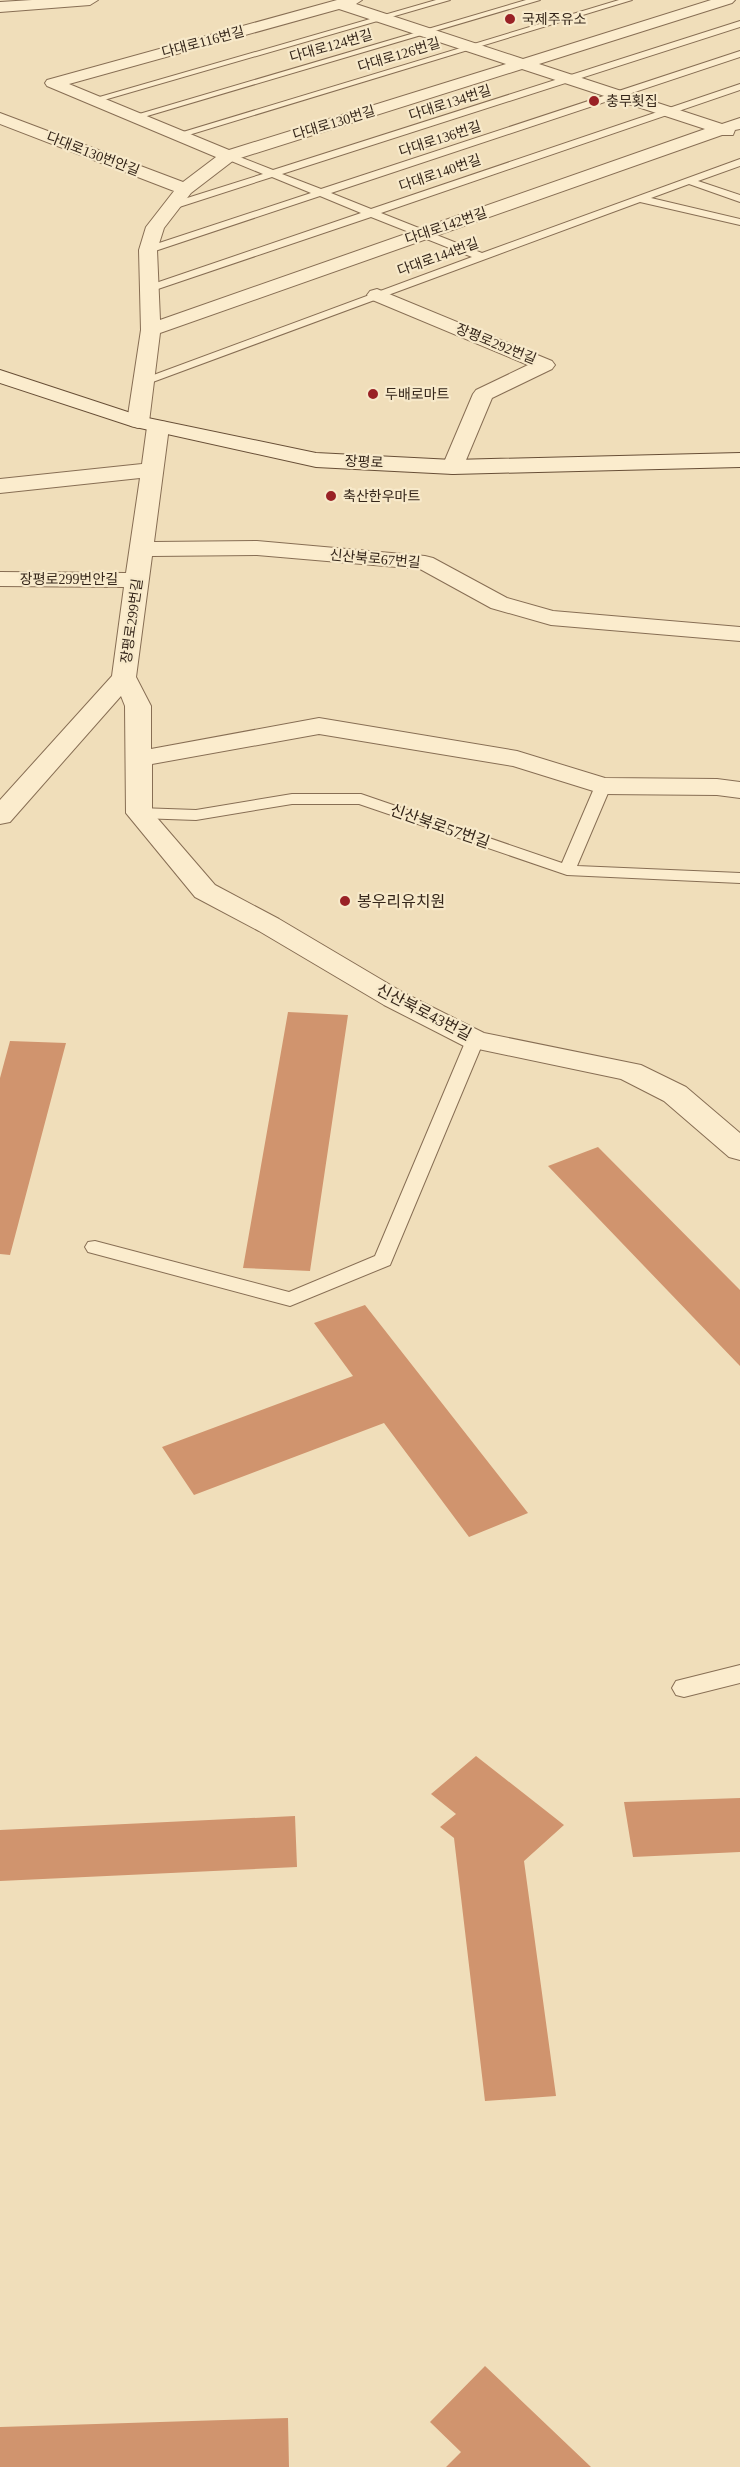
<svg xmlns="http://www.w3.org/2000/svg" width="740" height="2467" font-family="'Times New Roman','Noto Sans KR',serif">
<rect width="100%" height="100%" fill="#f0deba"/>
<path fill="#d0946e" d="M288,1012L348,1015L310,1271L243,1268Z
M10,1041L66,1043L10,1255L0,1254V1078Z
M598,1147L740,1290V1366L548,1166Z
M365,1305L528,1513L469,1537L384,1423L194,1495L162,1447L353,1376L314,1323Z
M476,1756L564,1825L524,1861L556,2096L485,2101L454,1838L440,1827L456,1814L431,1794Z
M740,1798V1852L633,1857L624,1802Z
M295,1816L297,1867L0,1881V1830Z
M485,2366L591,2467H446L461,2452L430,2422Z
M288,2418L289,2467H0V2427Z"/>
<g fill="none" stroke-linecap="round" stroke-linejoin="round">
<defs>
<path id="lane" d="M436,0H450L97,102L89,100Z
M526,0H540L137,119L129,117Z
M619,0H632L182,137L173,135Z
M740,21V27L282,174L321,189L740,51V57L331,193L371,209L740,84V90L381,213L482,253L740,159V166L698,181L740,195V202L689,184L651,198L740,219V225L640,202L150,383H142L140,380L472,257L371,217L155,290H147V286L361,213L320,196L152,252H144V248L311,193L272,177L173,209H165V205L263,174L224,158V154H232L273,170Z
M603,781L611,786L577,866L740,873V883L567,875L359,804H292L196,820L139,818L131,813L139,808L196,810L292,794H361L562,863L595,786Z
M475,1035L481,1036L484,1040L390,1265L290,1306L88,1252L85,1247L88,1242L95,1241L289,1292L375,1256L466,1040L469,1036Z
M740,1665V1683L684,1697L676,1695L672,1688L676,1681Z"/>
<path id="street" d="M32,0H98L90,5L0,12V2Z
M337,0H362L356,4L523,59L711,0H735L732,3L539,64L722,124L740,118V129L735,130L733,135H722L160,333L149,422L145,426L138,428L131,426L127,422L141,330L139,250L146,227L174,191L0,124V113L183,182L216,157L47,86L45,83L47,80ZM339,9L506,64L229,150L69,84ZM522,69L705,129L160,320L157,250L164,228L191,193L234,160Z
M377,289L552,361L555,365L552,369L492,398L461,472L453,474L445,472L442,467L473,394L476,390L528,365L370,299L367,295L370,291Z
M158,421L166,422L169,427L154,542L257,541L425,556L433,558L507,598L553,611L740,627V641L551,625L491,608L420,569L257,555L152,556L136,677L151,706V749L319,718L517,751L605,778L717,779L740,782V798L717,795L603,794L513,766L319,734L152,764V812L215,885L279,919L404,993L484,1033L641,1065L686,1087L740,1133V1160L729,1157L664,1101L621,1079L464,1046L384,1005L259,931L195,897L126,813L125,706L121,696L10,822L0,824V800L112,676L124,587L0,586V572L126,573L140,478L0,493V479L142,464L147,427L150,422Z"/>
<path id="secondary" d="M0,370L143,417L316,453L453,460L740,453V467L453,474L316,467L131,426L0,383Z"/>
</defs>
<use href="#lane" stroke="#876e54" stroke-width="2"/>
<use href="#street" stroke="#876e54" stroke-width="2"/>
<use href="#secondary" stroke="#684f37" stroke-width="2"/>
<use href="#lane" fill="#fbeccd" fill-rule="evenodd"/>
<use href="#street" fill="#fbeccd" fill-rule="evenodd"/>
<use href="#secondary" fill="#fbeccd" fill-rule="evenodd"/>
</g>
<g fill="#992125" stroke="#f7e9ca" stroke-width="2">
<circle cx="510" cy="19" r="6"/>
<circle cx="594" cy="101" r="6"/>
<circle cx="373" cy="394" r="6"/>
<circle cx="331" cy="496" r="6"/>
<circle cx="345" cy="901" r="6"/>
</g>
<g text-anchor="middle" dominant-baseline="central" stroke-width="4.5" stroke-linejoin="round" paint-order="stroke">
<g font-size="14" fill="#35261a" stroke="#f7e9ca" text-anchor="start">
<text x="522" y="19">국제주유소</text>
<text x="606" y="101">충무횟집</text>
<text x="385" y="394">두배로마트</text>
<text x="343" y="496">축산한우마트</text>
</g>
<g font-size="14" fill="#35261a" stroke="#f7e9ca">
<text transform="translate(203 42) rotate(-15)">다대로116번길</text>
<text transform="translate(331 46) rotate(-16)">다대로124번길</text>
<text transform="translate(399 55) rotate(-17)">다대로126번길</text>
<text transform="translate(450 103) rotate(-18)">다대로134번길</text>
<text transform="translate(334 123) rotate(-17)">다대로130번길</text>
<text transform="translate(440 139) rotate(-18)">다대로136번길</text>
<text transform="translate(93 154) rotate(21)">다대로130번안길</text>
<text transform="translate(440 173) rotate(-19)">다대로140번길</text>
<text transform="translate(446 226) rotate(-19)">다대로142번길</text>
<text transform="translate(438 257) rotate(-20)">다대로144번길</text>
<text transform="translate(496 344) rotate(22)">장평로292번길</text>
<text transform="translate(364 462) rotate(3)">장평로</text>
<text transform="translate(375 559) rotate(5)">신산북로67번길</text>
<text x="69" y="579">장평로299번안길</text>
<text transform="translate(132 621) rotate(-82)">장평로299번길</text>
</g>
<g font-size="16" fill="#35261a" stroke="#f7e9ca">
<text transform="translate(440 826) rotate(19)">신산북로57번길</text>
<text transform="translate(424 1012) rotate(27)">신산북로43번길</text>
</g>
<g font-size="16" fill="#35261a" stroke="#f7e9ca" text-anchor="start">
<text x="357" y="901">봉우리유치원</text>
</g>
</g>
</svg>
